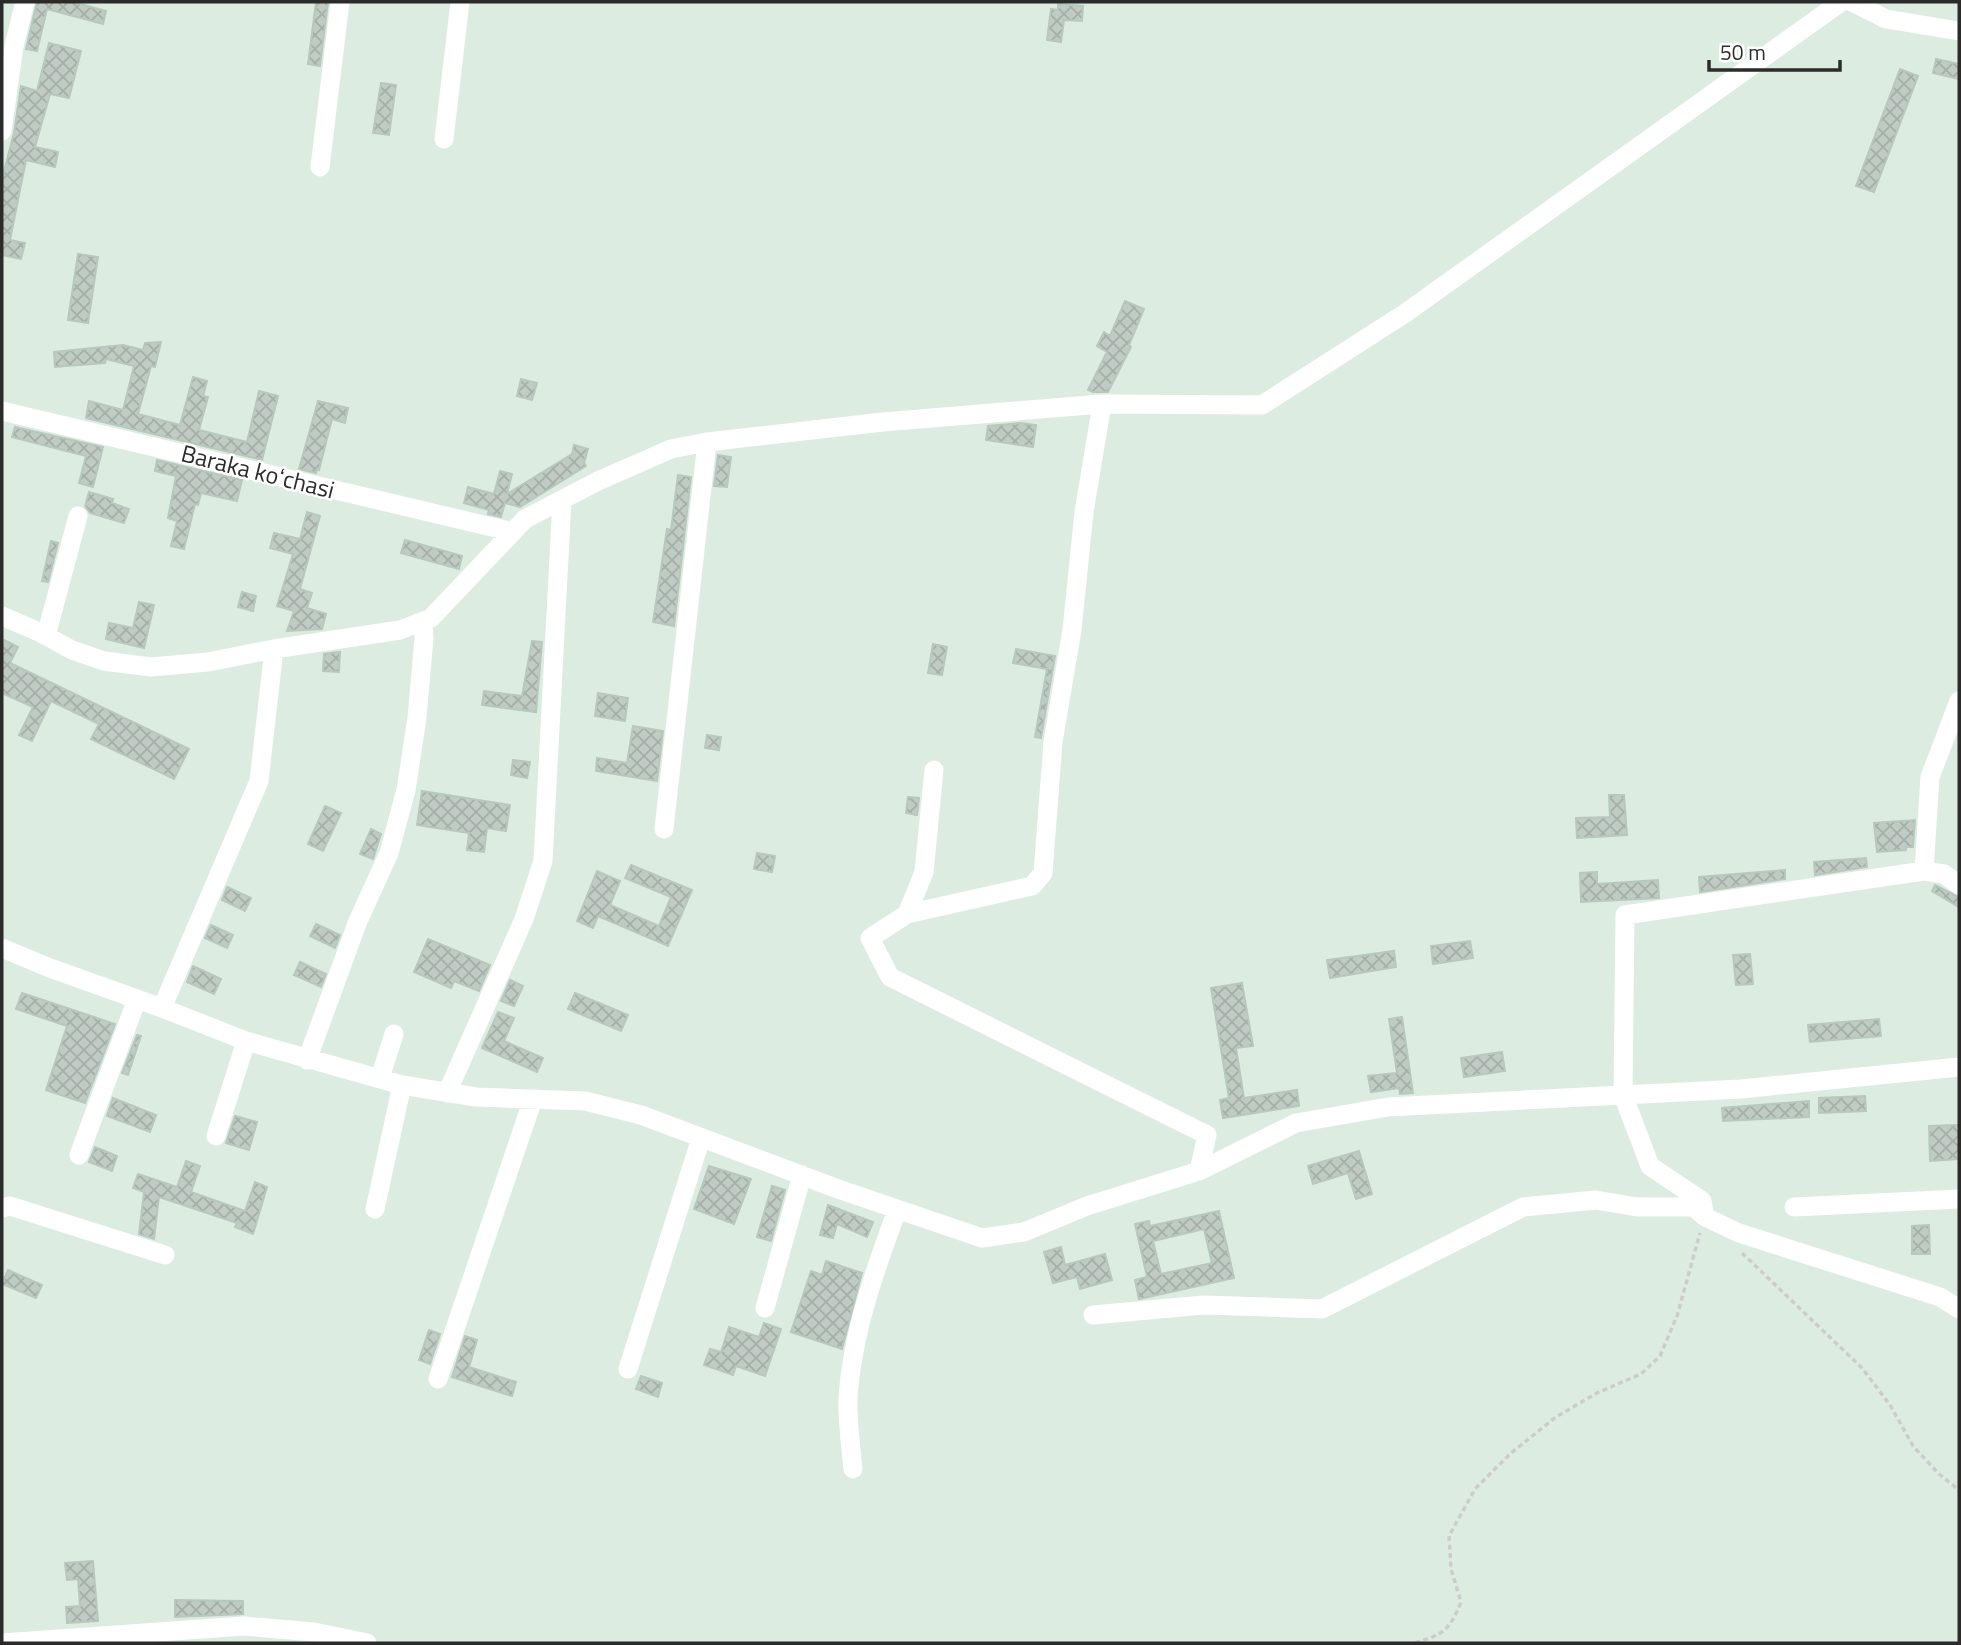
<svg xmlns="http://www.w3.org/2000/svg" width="1961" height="1645" font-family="'Titillium Web',sans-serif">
<defs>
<pattern id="building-cross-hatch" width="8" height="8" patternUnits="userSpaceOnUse" patternTransform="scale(1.75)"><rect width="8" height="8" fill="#c0cbc3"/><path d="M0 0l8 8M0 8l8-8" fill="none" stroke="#a5aea8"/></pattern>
</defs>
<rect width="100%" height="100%" fill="#ddece1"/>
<path fill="url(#building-cross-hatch)" stroke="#b7c8bc" stroke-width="2" fill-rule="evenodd" d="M37,2H73L106,11L103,24L47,9L37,51L26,49Z
M316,2H328L320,66L308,64Z
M1058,4L1083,6L1082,21L1064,20L1061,42L1047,40L1051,9L1058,10Z
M49,43L81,51L69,98L50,94L35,147L58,152L55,167L26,160L10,240L25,243L21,259L2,255V179L14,133L21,86L37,91Z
M1936,59L1959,64V79L1933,73Z
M1900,69L1918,76L1874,192L1856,186Z
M381,83L396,85L389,135L373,133Z
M78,254L98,257L88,323L68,320Z
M1125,301L1144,309L1129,345L1131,347L1108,392H1093L1088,390L1107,352L1097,346L1104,332L1110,336Z
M161,342L155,367L151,366L138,414L180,425L193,377L207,381L203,396L208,397L199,430L247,442L259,391L278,396L262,460L86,418L89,401L123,410L134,366L106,359L105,363L55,367L54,352L123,345L143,350L145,343Z
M521,379L537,383L532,400L517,396Z
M318,401L348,408L345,423L332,419L319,470L317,469L316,473L299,469Z
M1020,423L1036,425L1033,447L986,440L988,426Z
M15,427L103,447L93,487L79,483L86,456L12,437Z
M574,445L588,449L584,463L586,466L520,507L505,503L501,517L488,514L489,510L464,503L468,487L494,494L500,471L512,474L507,494L572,454Z
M718,455L731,457L727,487L714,486Z
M157,460L242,480L237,501L201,493L198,505L195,504L184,549L171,546L177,521L168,518L176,476L155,471Z
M678,475L691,477L674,626L653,622L667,529L671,530Z
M89,492L113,499L112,503L129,509L124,523L90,513L85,506Z
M307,512L320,516L300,589L312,593L307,608L326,614L322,629L287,631L294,611L277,606L293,554L270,548L274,533L300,539Z
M405,540L462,556L459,569L401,553Z
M51,541L58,543L48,582L42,581Z
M242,592L256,596L253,611L238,607Z
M139,602L154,605L144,648L106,639L109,623L133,628Z
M2,639L18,647L10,663L189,749L174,779L91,739L99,724L51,701L32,741L19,735L33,707L2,693Z
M532,641L542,642L536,712L482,705L484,691L522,696Z
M933,644L947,647L942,675L928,673Z
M1016,649L1055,656L1041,738L1035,737L1047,669L1013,663Z
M340,652L339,672L323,671L324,654Z
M598,693L628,698L625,721L595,716Z
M633,726L663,731L657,781L596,771L597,758L627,763Z
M707,735L721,737L719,750L705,748Z
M513,760L530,762L527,778L511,775Z
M422,791L510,805L506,831L487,828L484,852L467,850L469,833L417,825Z
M1609,795H1624L1627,835L1577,838L1576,818L1610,817Z
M908,797L919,798L917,815L906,813Z
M325,806L341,813L323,851L308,844Z
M1915,820L1913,847H1906V850L1877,852L1874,823Z
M371,829L381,834L373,859L360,854Z
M757,853L775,856L772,872L754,869Z
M1866,858L1867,867L1815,875L1814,862Z
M631,865L692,890L668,946L598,916L593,928L577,921L597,871L620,881L610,905L659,926L671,897L625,878Z
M1785,870V879L1700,892L1699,877Z
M1597,872V884L1658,880L1659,898L1581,902L1580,873Z
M1935,885L1959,897V907L1932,891Z
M227,887L251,898L245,911L222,900Z
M316,924L340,935L335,948L310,936Z
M211,925L233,935L227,948L205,938Z
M428,939L490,965L479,991L454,981L451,988L414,972Z
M1470,941L1473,958L1433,964L1431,946Z
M1394,951L1396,967L1330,978L1327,960Z
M1750,954L1753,984L1736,985L1733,955Z
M300,962L326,974L321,987L294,975Z
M193,966L221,979L214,994L187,982Z
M510,980L523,986L514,1006L501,1001Z
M1242,983L1253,1046L1236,1048L1244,1098L1297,1090L1299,1106L1223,1118L1220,1100L1229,1098L1211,988Z
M22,993L115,1024L85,1103L46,1090L67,1026L16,1009Z
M575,993L628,1015L621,1031L568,1009Z
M498,1012L514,1018L504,1041L543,1058L537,1072L482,1048Z
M1402,1017L1413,1093L1400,1094L1399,1088L1371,1092L1368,1076L1397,1073L1389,1019Z
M1879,1019L1881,1036L1810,1042L1808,1025Z
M137,1035L141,1036L128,1075L122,1073Z
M1502,1052L1505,1071L1464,1077L1461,1058Z
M1865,1096L1866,1111L1819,1113V1098Z
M113,1098L156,1115L150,1132L107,1116Z
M1809,1101V1117L1723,1121L1722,1108Z
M235,1116L257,1122L249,1150L226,1143Z
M1959,1125V1159L1930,1161L1929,1126Z
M95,1147L117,1156L112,1171L89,1162Z
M1359,1151L1372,1194L1356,1199L1348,1173L1313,1184L1308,1166Z
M186,1161L200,1166L191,1192L245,1211L255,1182L267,1187L253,1234L235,1227L237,1223L159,1197L154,1239L139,1234L144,1192L133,1188L138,1174L177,1187Z
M709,1166L751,1179L734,1224L694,1209Z
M772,1186L785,1190L771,1241L757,1237Z
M828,1205L873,1222L867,1237L837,1224L833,1238L820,1235Z
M1219,1211L1234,1278L1139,1299L1135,1280L1147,1277L1135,1224L1149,1221L1150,1226ZM1204,1229L1212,1263L1161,1274L1153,1241Z
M1929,1225L1930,1254H1912V1226Z
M1061,1247L1065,1265L1105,1254L1112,1280L1080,1289L1077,1277L1053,1283L1044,1252Z
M826,1261L862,1273L842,1349L791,1332L811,1271L822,1275Z
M8,1270L42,1285L36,1298L2,1284Z
M764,1323L781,1329L765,1376L736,1366L733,1375L704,1365L710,1349L721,1352L729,1327L759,1337Z
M429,1330L440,1334L430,1364L419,1360Z
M465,1336L477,1340L469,1367L516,1382L512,1396L452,1377Z
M641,1376L662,1383L658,1397L636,1389Z
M93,1561L98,1621L67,1623L66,1607L80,1606L78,1579L67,1580L65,1563Z
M175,1600L243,1601V1614L175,1617Z"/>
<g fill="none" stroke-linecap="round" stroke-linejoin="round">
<path stroke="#ccc" stroke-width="3.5" stroke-dasharray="5 3.5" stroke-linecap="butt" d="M1742,1253L1862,1368L1890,1405L1913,1446L1939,1474L1959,1490
M1415,1643C1444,1634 1449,1631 1461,1602L1451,1569L1449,1536L1475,1489L1511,1453L1556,1417L1597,1393L1641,1374L1660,1356L1677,1316L1700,1233"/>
<path stroke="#fff" stroke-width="19" d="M1852,2L1886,19L1959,31
M2,131L14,46L25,2
M444,139L460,2
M320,167L340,2
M2,411L513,532
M2,616L39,632L72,650L104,661L151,667L208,662L274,649L400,630L431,618L525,519L598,481L671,449L707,442L883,422L1102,404L1262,405L1404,314L1841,2
M46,636L78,516
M1959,701L1930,777L1924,871L1944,874L1959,885
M934,770L924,872L907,914L870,938L890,977L1207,1135L1199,1171
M664,829L707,442
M907,914L1032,886L1043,873L1053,742L1072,630L1084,512L1102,404
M2,948L50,968L162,1008L246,1041L402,1085L476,1097L585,1101L641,1115L838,1189L982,1238L1024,1232L1087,1206L1199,1171L1296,1123L1388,1107L1741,1089L1959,1067
M162,1008L259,781L274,649
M307,1060L358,921L389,853L406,790L417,718L424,638L423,621
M380,1078L394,1034
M447,1093L524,919L543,861L562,500
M216,1136L246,1041
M79,1155L137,999
M1794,1207L1959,1199
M2,1208L10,1206L165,1255
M375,1209L402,1085
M1705,1217L1739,1233L1940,1297L1959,1309
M765,1308L802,1175
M1093,1315L1204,1305L1322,1309L1523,1207L1596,1200L1637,1207H1694L1705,1217L1702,1201L1650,1166L1623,1095L1625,915L1924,871
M628,1369L701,1138
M438,1379L533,1099
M853,1469C851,1446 847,1421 848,1398C852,1334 875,1270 897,1210
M2,1643L244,1626L314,1632L367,1643"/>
</g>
<g text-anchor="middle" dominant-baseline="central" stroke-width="5" stroke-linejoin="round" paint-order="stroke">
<g font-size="24" fill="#2b2b2b" stroke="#fff">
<text transform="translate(258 471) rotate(14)">Baraka koʻchasi</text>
</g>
</g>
<rect width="1961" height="1645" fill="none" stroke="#2b2b2b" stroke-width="7"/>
<path d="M1709 60v10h131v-10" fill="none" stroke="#2b2b2b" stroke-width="3.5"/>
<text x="1720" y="60" font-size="21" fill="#2b2b2b" stroke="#ffffff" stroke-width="5" paint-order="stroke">50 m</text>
</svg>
